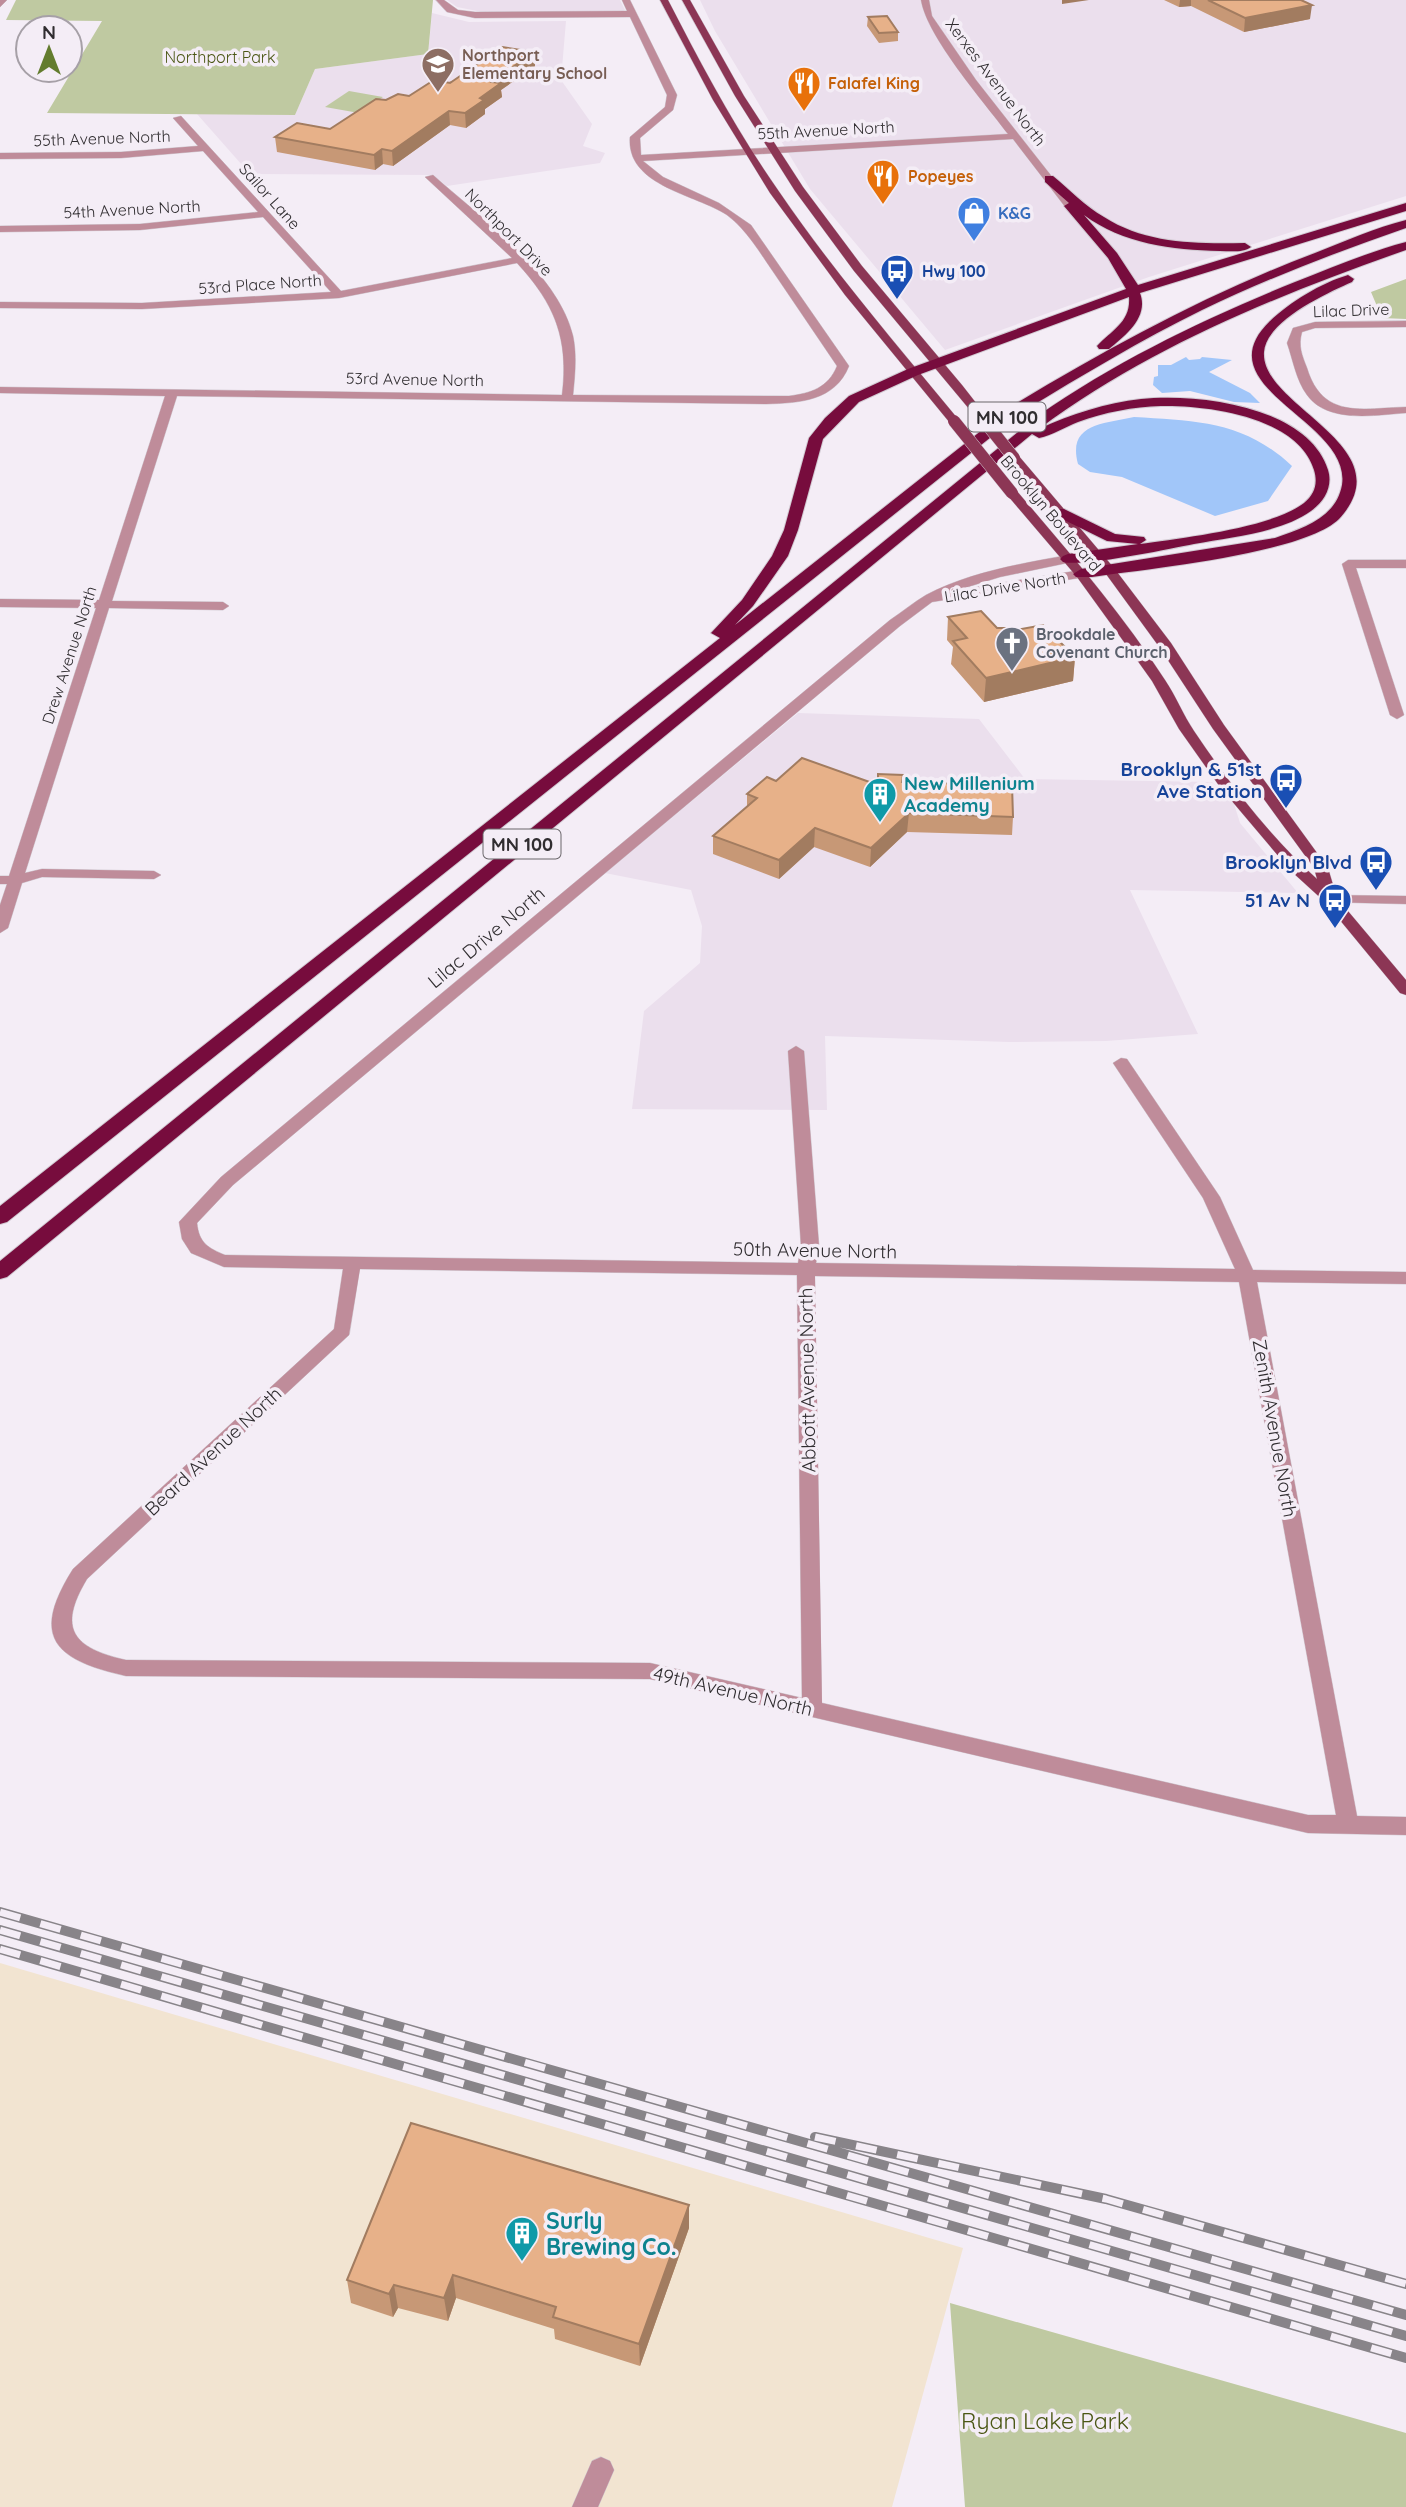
<svg xmlns="http://www.w3.org/2000/svg" width="1406" height="2507" font-family="Quicksand,sans-serif">
<rect width="100%" height="100%" fill="#f4edf6"/>
<path fill="#ebdfed" d="M447,0H620L625,10L622,12H482L457,7Z
M700,0H1406V196L1149,277L945,350L810,189L715,31Z
M432,13L469,22L566,21L561,80L592,124L583,146L605,153L600,163L447,186L432,175L250,174L197,114L295,115L315,69L428,54Z
M798,713L979,719L1025,779L1212,782L1234,804L1240,823L1298,893L1130,890L1198,1034L1106,1041L1009,1042L825,1036L827,1110L632,1109L644,1011L700,963L702,926L691,890L605,873Z"/>
<path fill="#f2e4d1" d="M0,1963L963,2248L892,2507H0Z"/>
<path fill="#bfc9a1" d="M16,0H433L428,54L315,69L295,115L47,113L102,21L6,20Z
M349,91L383,97L359,113L325,107Z
M1406,279V319L1382,318L1371,292Z
M950,2303L1406,2433V2507H965Z"/>
<path fill="#a1c6f9" d="M1186,357L1189,360L1200,359L1202,357L1232,360L1209,372L1250,393L1260,403L1234,402L1190,391L1162,393L1153,385L1154,377L1158,376V365H1171Z
M1134,417C1197,421 1244,421 1292,466L1268,501L1215,516L1122,477L1090,472L1078,464C1067,423 1104,424 1134,417Z"/>
<g fill="none" stroke-linecap="round" stroke-linejoin="round">
<defs>
<path id="minor" d="M0,0H7L0,7Z
M436,0H444L458,10L475,12L627,11L622,0H630L677,95L673,110L640,138L641,155L1008,134C984,102 927,37 921,0H929L932,16L976,80L1075,206L1066,208L1013,139L643,161L663,177L719,203L751,225L849,366C835,401 800,403 766,404L177,396L112,601L223,602L229,606L223,610L109,608L25,873L42,869L154,871L161,875L154,879L42,877L22,883L8,928L0,933V905L7,884H0V876H9L96,608L0,607V599L99,600L165,396L0,393V387L562,395C569,339 555,304 517,263L339,298L142,309L0,308V302L142,303L331,292L263,217L140,230L0,232V226L140,224L258,212L203,151L121,158L0,159V153L121,152L198,146L173,118L181,116L341,291L512,258L425,177L433,175C479,216 558,273 573,336C577,355 575,375 573,395L789,396C811,393 828,388 837,366C816,335 795,304 774,273C760,253 747,230 727,215C695,194 626,186 630,137L665,107L667,95L630,17L475,18L447,12Z
M1406,321V327L1315,328L1302,332C1298,346 1302,355 1307,368C1323,420 1362,408 1406,407V413C1375,415 1328,424 1307,395C1296,380 1293,360 1287,343L1293,328L1315,322Z
M1068,555L1072,556V562L1000,577L958,590L1081,570L1087,574L1085,577L932,602L900,626L233,1185L197,1223C199,1243 208,1248 225,1255L798,1263L801,1246L788,1051L796,1046L804,1051L819,1246L816,1263L1235,1269L1203,1198L1113,1063L1121,1058L1127,1059L1220,1197L1253,1270L1406,1272V1284L1257,1282L1357,1816L1406,1817V1835L1308,1833L650,1679L126,1676C54,1660 30,1637 73,1569L334,1329L343,1269L224,1267L191,1253L182,1239L179,1222L221,1177L890,620C902,612 914,602 926,595C970,572 1020,564 1068,555ZM360,1269L797,1275L802,1698L650,1663L126,1660C73,1648 57,1629 87,1579L349,1335ZM815,1276L1239,1282L1336,1815H1308L822,1703Z
M1406,560V568H1356L1404,715L1397,719L1390,715L1342,564L1348,560Z
M1330,895L1406,896V904L1325,902L1323,899Z
M601,2457L610,2461L614,2470L598,2507H572L592,2461Z"/>
<path id="major" d="M660,0H668C702,66 737,132 780,193C834,272 897,345 958,419V423H950L845,295L770,193L713,100Z
M682,0H690L744,96L803,187L862,266L962,385L980,408L978,410H970L854,271L795,191L735,96Z
M1010,455H1018L1114,568L1171,643L1224,725L1328,868L1337,898L1406,980V995L1400,993L1325,902L1291,871L1220,787L1179,729L1152,681L1132,653L1077,577L1008,496V490H1016C1068,551 1121,612 1165,680C1176,696 1183,715 1194,731C1229,783 1270,837 1317,879L1314,868L1213,729L1160,648L1106,574L1010,461Z"/>
<path id="highway" d="M1045,176H1053C1070,190 1085,206 1104,217C1146,244 1197,244 1245,243L1251,247C1243,253 1230,251 1220,251C1172,250 1123,244 1084,215L1117,253L1138,285L1406,203V211L1140,293C1149,317 1126,335 1109,349H1099L1097,346C1112,330 1131,322 1129,297L918,375L859,402L823,439L798,530L788,556L753,606L735,625L1015,404C1112,346 1209,293 1315,253C1345,241 1375,228 1406,220V228C1337,252 1268,278 1202,310C1141,340 1083,375 1025,410L7,1222L0,1224V1206L720,638L711,633L742,600L772,556L784,530L809,438L825,418L849,396L908,369L1126,289L1108,258L1064,206L1069,203L1045,182Z
M1406,242V250C1278,295 1149,347 1039,429C1071,414 1106,403 1141,399C1197,393 1308,406 1328,470C1333,486 1325,501 1311,511C1280,533 1231,537 1194,544C1169,549 1083,567 1063,562L1060,559L1063,556L1068,554L1138,544L1107,541L1054,515L1052,512L1054,509H1064L1115,534L1144,537L1146,540L1140,544C1182,538 1272,528 1304,503C1315,494 1318,483 1314,470C1298,417 1208,405 1161,406C1133,407 1105,412 1078,422C1065,427 1053,435 1039,438L1032,434L7,1277L0,1279V1261L1039,415C1118,360 1206,318 1295,282C1331,268 1368,252 1406,242Z
M1348,275L1354,279L1352,282C1327,293 1266,321 1264,352C1260,407 1406,446 1339,519C1303,554 1146,569 1092,577H1076L1073,574L1081,569L1275,538C1303,528 1336,518 1342,485C1352,420 1201,388 1270,321C1290,302 1321,283 1348,275Z"/>
</defs>
<use href="#minor" stroke="#d1cad2" stroke-width="1"/>
<use href="#major" stroke="#d1cad2" stroke-width="1"/>
<use href="#highway" stroke="#d1cad2" stroke-width="2"/>
<use href="#minor" fill="#bf8c9a" fill-rule="evenodd"/>
<use href="#major" fill="#8c3655" fill-rule="evenodd"/>
<use href="#highway" fill="#770c3d" fill-rule="evenodd"/>
<defs>
<path id="rail" d="M0,1912L1406,2315
M0,1930L1406,2336
M0,1949L1406,2358
M815,2137L1106,2199L1406,2284"/>
</defs>
<use href="#rail" stroke="#888489" stroke-width="10"/>
<use href="#rail" stroke="#f4edf6" stroke-width="7" stroke-dasharray="21" stroke-linecap="butt"/>
<defs>
<path id="major-bridge" d="M974,408L1014,458
M954,421L1012,493"/>
</defs>
<use href="#major-bridge" stroke="#d1cad2" stroke-width="13" stroke-linecap="butt"/>
<use href="#major-bridge" stroke="#8c3655" stroke-width="12"/>
</g>
<path fill="#c79876" d="M1164,0H1301L1310,19L1244,32L1191,6L1179,7Z
M868,17L898,32V41L879,43L867,26Z
M534,52L535,66L501,90L502,97L485,109V114L466,128L450,125L393,166L383,164L375,170L277,152L275,137L330,129L386,100L409,96Z
M948,617L997,628L1016,630L1075,657L1073,681L984,702L951,664L953,647L947,640Z
M776,781L877,784L902,782L1013,817L1012,835L907,832L870,867L814,847L779,879L713,854V836L747,807V794Z
M689,2205V2228L640,2366L555,2339L554,2329L456,2298L448,2321L398,2308L393,2317L351,2303L347,2280Z"/>
<path fill="#a27c60" d="M1062,0H1089L1062,4Z
M1180,0H1191V6L1179,7Z
M1312,5L1310,19L1244,32L1245,18Z
M534,52L535,66L501,90L502,97L485,109V114L466,128L465,113L480,98L492,82Z
M449,111L450,125L393,166L392,151Z
M382,149L383,164L375,170L374,155Z
M1075,657L1073,681L984,702L986,678Z
M909,813L907,832L870,867L871,848Z
M815,828L814,847L779,879V860Z
M689,2205V2228L640,2366L639,2344Z
M453,2275L456,2298L448,2321L444,2298Z
M394,2285L398,2308L393,2317L389,2294Z"/>
<path fill="#e7b189" stroke="#a27c60" stroke-width="2" d="M1208,0H1301L1312,5L1245,18Z
M887,16L898,32L879,33L868,17Z
M502,47L534,52L492,82L501,83L480,98L484,100L465,113L449,111L392,151L382,149L374,155L275,137L297,123L330,129L376,99L386,100L398,94L409,96L434,80L450,83Z
M981,611L997,628H1014L1016,630L1043,625L1075,657L986,678L953,641L967,638L948,617Z
M802,758L878,785V774L903,775L902,782L1012,785L1013,817L909,813L871,848L815,828L779,860L713,836L757,798L747,794L767,777L776,781Z
M411,2123L689,2205L639,2344L553,2317L556,2307L453,2275L444,2298L394,2285L389,2294L347,2280Z"/>
<defs>
<symbol id="school-pin" viewBox="-11 -11 22 30"><path d="M0 17L-7.5 6A9.5 9.5 0 1 1 7.5 6Z" fill="#8d6e63" stroke="#f4edf6"/><path d="M0-5L7-2L0 1L-7-2ZM-4 1L0 2.5L4 1V4Q0 6-4 4Z" fill="#fff"/></symbol>
<symbol id="restaurant-pin" viewBox="-11 -11 22 30"><path d="M0 17L-7.5 6A9.5 9.5 0 1 1 7.5 6Z" fill="#e8710a" stroke="#f4edf6"/><path d="M-5-6h1v4h1v-4h1v4h1v-4h1v5L-1.5 .5V6h-2V.5L-5-1ZM5-6V6H3V1.5H1.5Q1.5-4 5-6Z" fill="#fff"/></symbol>
<symbol id="shop-pin" viewBox="-11 -11 22 30"><path d="M0 17L-7.5 6A9.5 9.5 0 1 1 7.5 6Z" fill="#3f7fe0" stroke="#f4edf6"/><path d="M-5-2.5h2.3a2.7 3.5 0 0 1 5.4 0H5L5.5 6h-11ZM-1.5-2.5h3a1.5 2.3 0 0 0-3 0Z" fill="#fff"/></symbol>
<symbol id="bus-pin" viewBox="-11 -11 22 30"><path d="M0 17L-7.5 6A9.5 9.5 0 1 1 7.5 6Z" fill="#1a4fb4" stroke="#f4edf6"/><path d="M-5-6H5V4H4V6H2V4H-2V6H-4V4H-5ZM-3.5-4V0h7V-4ZM-3.5 1.2v1.5H-2V1.2ZM2 1.2v1.5H3.5V1.2Z" fill="#fff"/></symbol>
<symbol id="church-pin" viewBox="-11 -11 22 30"><path d="M0 17L-7.5 6A9.5 9.5 0 1 1 7.5 6Z" fill="#6b7280" stroke="#f4edf6"/><path d="M-1.2-6h2.4v3.5h3.3v2.4h-3.3V6h-2.4V-.1h-3.3v-2.4h3.3Z" fill="#fff"/></symbol>
<symbol id="building-pin" viewBox="-11 -11 22 30"><path d="M0 17L-7.5 6A9.5 9.5 0 1 1 7.5 6Z" fill="#0f9aa8" stroke="#f4edf6"/><path d="M-4-6H4V6H1V3H-1V6H-4ZM-2.5-4.3h1.7v1.8h-1.7ZM.8-4.3h1.7v1.8H.8ZM-2.5-1h1.7V.8h-1.7ZM.8-1h1.7V.8H.8Z" fill="#fff"/></symbol>
</defs>
<g fill-rule="evenodd">
<use href="#school-pin" x="419" y="45" width="38" height="52"/>
<use href="#restaurant-pin" x="785" y="64" width="38" height="52"/>
<use href="#restaurant-pin" x="864" y="157" width="38" height="52"/>
<use href="#shop-pin" x="955" y="194" width="38" height="52"/>
<use href="#bus-pin" x="878" y="252" width="38" height="52"/>
<use href="#church-pin" x="993" y="624" width="38" height="52"/>
<use href="#bus-pin" x="1267" y="761" width="38" height="52"/>
<use href="#building-pin" x="861" y="775" width="38" height="52"/>
<use href="#bus-pin" x="1357" y="843" width="38" height="52"/>
<use href="#bus-pin" x="1316" y="881" width="38" height="52"/>
<use href="#building-pin" x="503" y="2214" width="38" height="52"/>
</g>
<g text-anchor="middle" dominant-baseline="central" stroke-width="7" stroke-linejoin="round" paint-order="stroke">
<g font-size="16" font-weight="bold" fill="#785e54" stroke="#f4edf6" text-anchor="start">
<text x="462" y="55">Northport<tspan x="462" dy="18">Elementary School</tspan></text>
</g>
<g font-size="16" fill="#4b5715" stroke="#f4edf6">
<text x="220" y="57">Northport Park</text>
</g>
<g font-size="16" fill="#302d30" stroke="#f4edf6">
<text transform="translate(996 82) rotate(53)">Xerxes Avenue North</text>
<text transform="translate(826 130) rotate(-3)">55th Avenue North</text>
<text transform="translate(102 138) rotate(-2)">55th Avenue North</text>
<text transform="translate(270 196) rotate(48)">Sailor Lane</text>
<text transform="translate(132 209) rotate(-3)">54th Avenue North</text>
<text transform="translate(509 232) rotate(45)">Northport Drive</text>
<text transform="translate(260 284) rotate(-4)">53rd Place North</text>
<text transform="translate(1351 310) rotate(-2)">Lilac Drive</text>
<text transform="translate(415 379) rotate(1)">53rd Avenue North</text>
<text transform="translate(1051 513) rotate(50)">Brooklyn Boulevard</text>
<text transform="translate(1005 587) rotate(-9)">Lilac Drive North</text>
<text transform="translate(69 655) rotate(-72)">Drew Avenue North</text>
</g>
<g font-size="16" font-weight="bold" fill="#c56008" stroke="#f4edf6" text-anchor="start">
<text x="828" y="83">Falafel King</text>
<text x="908" y="176">Popeyes</text>
</g>
<g font-size="16" font-weight="bold" fill="#366cbe" stroke="#f4edf6" text-anchor="start">
<text x="998" y="213">K&amp;G</text>
</g>
<g font-size="16" font-weight="bold" fill="#164399" stroke="#f4edf6" text-anchor="start">
<text x="922" y="271">Hwy 100</text>
</g>
<g font-size="16" font-weight="bold" fill="#5b616d" stroke="#f4edf6" text-anchor="start">
<text x="1036" y="634">Brookdale<tspan x="1036" dy="18">Covenant Church</tspan></text>
</g>
<g fill="#f4edf6" stroke="#6b676b" stroke-width="2">
<rect x="968.5" y="402.5" width="77" height="29" rx="5"/>
<rect x="483.5" y="829.5" width="77" height="29" rx="5"/>
</g>
<g font-size="18" font-weight="bold" fill="#302d30">
<text x="1007" y="417">MN 100</text>
<text x="522" y="844">MN 100</text>
</g>
<g font-size="19" font-weight="bold" fill="#164399" stroke="#f4edf6" text-anchor="end">
<text x="1262" y="769">Brooklyn &amp; 51st<tspan x="1262" dy="22">Ave Station</tspan></text>
<text x="1352" y="862">Brooklyn Blvd</text>
<text x="1310" y="900">51 Av N</text>
</g>
<g font-size="19" font-weight="bold" fill="#0d838f" stroke="#f4edf6" text-anchor="start">
<text x="904" y="783">New Millenium<tspan x="904" dy="22">Academy</tspan></text>
</g>
<g font-size="19" fill="#302d30" stroke="#f4edf6">
<text transform="translate(486 937) rotate(-40)">Lilac Drive North</text>
<text transform="translate(815 1250) rotate(1)">50th Avenue North</text>
<text transform="translate(807 1380) rotate(-91)">Abbott Avenue North</text>
<text transform="translate(1275 1428) rotate(80)">Zenith Avenue North</text>
<text transform="translate(213 1451) rotate(-43)">Beard Avenue North</text>
<text transform="translate(733 1691) rotate(13)">49th Avenue North</text>
</g>
<g font-size="23" font-weight="bold" fill="#0d838f" stroke="#f4edf6" text-anchor="start">
<text x="546" y="2220">Surly<tspan x="546" dy="26">Brewing Co.</tspan></text>
</g>
<g font-size="23" fill="#4b5715" stroke="#f4edf6">
<text x="1045" y="2420">Ryan Lake Park</text>
</g>
</g>
<g transform="translate(49 49)"><circle r="33" fill="#f4edf6" stroke="#a6a0a7" stroke-width="2"/>
<path d="M0-5L12 26L0 18L-12 26Z" fill="#637c2e"/>
<text y="-10" font-size="19" font-weight="bold" text-anchor="middle" fill="#302d30">N</text>
</g>
</svg>
